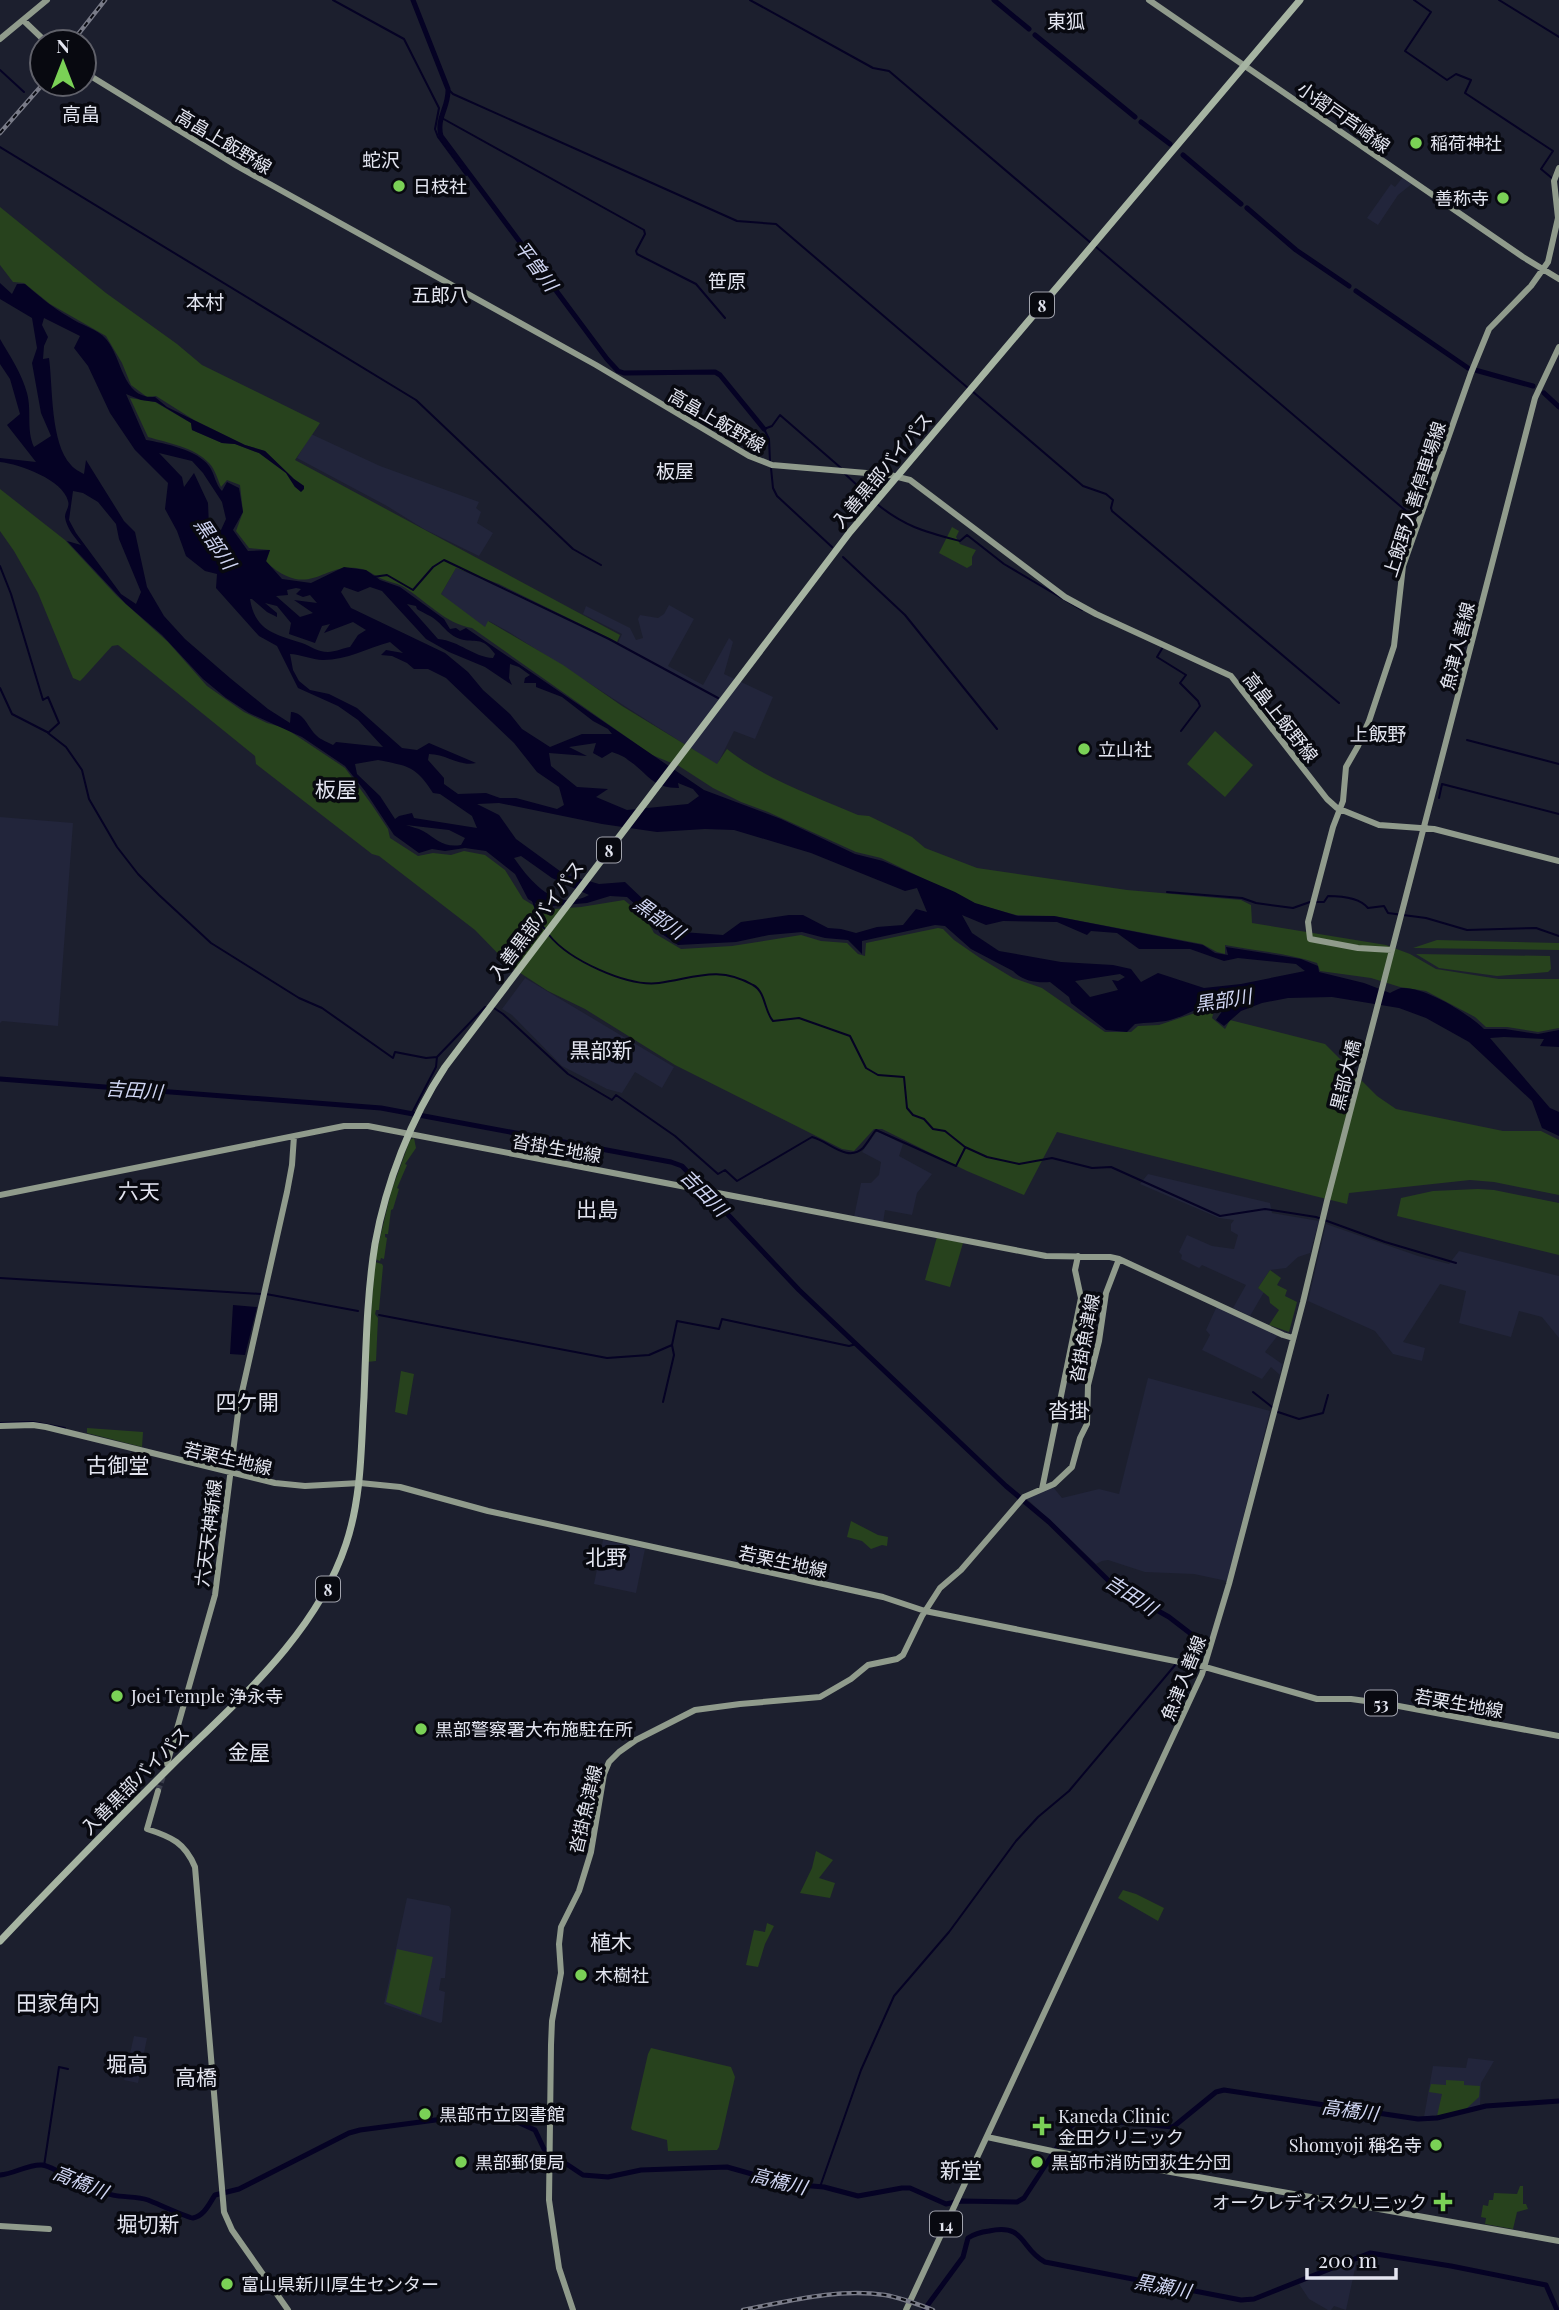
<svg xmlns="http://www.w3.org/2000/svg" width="1559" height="2310" font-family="'Playfair Display','Noto Sans JP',serif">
<rect width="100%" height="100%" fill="#1c1f2e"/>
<path fill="#22253b" d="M1403,177L1413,183L1398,195L1378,225L1367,218L1391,184L1395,187Z
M311,434L380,466L479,502L476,508L481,512L477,523L493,533L479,556L424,529L387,506L297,458Z
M456,568L508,589L618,643L622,634L583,614L586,606L630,628L636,640L643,638L638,619L640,615L658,618L664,614L669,605L694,619L668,666L703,685L729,638L733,642L724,674L773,697L755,739L734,731L717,765L509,632L489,621L485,628L465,614L441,594Z
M0,817L73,823L58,1026L2,1021L0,1023Z
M525,978L674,1067L662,1088L635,1072L622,1093L607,1089L562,1066L512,1015L502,1009Z
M877,1131L903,1144L899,1156L932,1174L917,1193L912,1215L885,1210L883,1223L854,1217L861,1183H871L879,1175L881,1162L862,1152Z
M1148,1174L1270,1203L1272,1213L1319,1221L1310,1253L1298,1257L1286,1268L1270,1270L1258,1288L1264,1292L1250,1316L1233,1308L1246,1285L1202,1265L1199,1268L1181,1259L1182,1255L1179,1252L1187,1235L1212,1246L1234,1249L1238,1235L1231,1231V1224L1234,1220L1219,1218L1140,1184Z
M1326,1224L1418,1256L1449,1264L1459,1251L1559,1276V1338L1542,1317L1519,1311L1511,1337L1459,1323L1466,1291L1440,1284L1403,1342L1425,1348L1422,1361L1393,1354L1375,1331L1308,1301Z
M1217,1306L1278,1335L1265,1352L1282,1364L1280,1375L1271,1367L1262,1379L1202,1350L1210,1335L1206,1330Z
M1148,1378L1270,1411L1227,1581L1194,1574L1145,1572L1108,1560L1102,1561L1096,1564L1026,1498L1053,1487L1062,1498L1099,1489L1119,1494Z
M603,1540L645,1549L636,1593L594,1584Z
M407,1898L449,1906L451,1909L445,1978H441L439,1990L445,1992L442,2022L440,2023L384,2004Z
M134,2036L147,2038L138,2083L124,2080Z
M1468,2058L1494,2061L1481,2083L1480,2105L1467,2110L1424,2117L1433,2066L1466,2068Z
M1354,2262L1356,2264L1346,2310L1334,2306L1331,2310H1328L1309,2299L1299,2284Z"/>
<path fill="#27421d" d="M0,207L106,293L177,344L202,365L320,423L295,460L620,635L617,642L499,584L456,568L441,594L485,627L488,621L563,665L622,706L717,764L727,749C765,779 814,796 858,815L869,816L912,837L925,848L977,868L1127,890L1241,900L1251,905L1252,923L1386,945L1410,954L1436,969L1499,979H1559V1028L1538,1032L1507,1027H1486L1475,1017L1426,991L1400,987L1371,978L1320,971L1317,963C1288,953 1256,951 1225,945V954L1217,952L1202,944L1054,916L1016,915L976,904L881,858L856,852L768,812L741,802L713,788L679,766L652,755L472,628C445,624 426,600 402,586C396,583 389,582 382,579C375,576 370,571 362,569C322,560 311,602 266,562L270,550L249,548L236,531L243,512L240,485L227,480L221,487C218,480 215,469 209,463C194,447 168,443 148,437L130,398L155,402L191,423L192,430L222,443L235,444L259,453L286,473L295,487L304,486L294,479L265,451L245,445L194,420L156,396L147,397L131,385L122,363L106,336L50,304L24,283L13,282L0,265Z
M0,489L65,540L117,596L168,642L207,686L244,712L267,723L285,728L345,768L372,805L388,829L390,838L418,856L433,853L451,855L464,851L485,855L505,870L523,899L541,910L581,907L624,900L646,918L654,933L681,949L732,946L801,935L821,941L847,943L858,954L865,956L866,943L938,928L943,929L954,940L980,958L1013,978L1042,988L1105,1032H1131L1138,1026L1159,1025L1201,1011H1214L1212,1018L1225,1029L1230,1020L1325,1044L1377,1096L1396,1109L1503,1131H1541L1559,1140V1195L1494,1182L1470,1180L1349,1193L1347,1204L1057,1132L1024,1195L967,1171L882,1129H874L854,1151L842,1149L675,1065L585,1009L548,991L511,967L475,930L379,856L372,854L256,764L255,756L118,645L112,646L84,677L80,681L73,678L38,593L14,551L0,531Z
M952,527L959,531L956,537L960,544L976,550L972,557V565L967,568L939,553Z
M1215,731L1253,765L1225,797L1187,764Z
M1437,940L1559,943V950L1413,948Z
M1416,954L1550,956L1551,969L1548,972L1497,976L1439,968Z
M414,1138L416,1148L405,1164L407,1165L397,1188L399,1189L393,1209L391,1210L388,1234H385V1237L387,1238L384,1259L381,1258L380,1261L375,1259L391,1192L410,1140Z
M1478,1189L1494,1190L1559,1203V1255L1397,1216L1401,1198L1433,1191Z
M937,1237L963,1243L950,1287L925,1280Z
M375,1262L382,1264L383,1266L379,1310H376L375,1314L378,1318L376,1361L367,1362Z
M1270,1270L1281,1278L1277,1285L1287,1290L1285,1296L1297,1302L1289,1332L1269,1325L1279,1310L1270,1303L1269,1297L1258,1288Z
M401,1371L414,1374L407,1415L395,1412Z
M87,1428L143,1432L142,1447L87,1433Z
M851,1521L878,1535L888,1537L887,1546L882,1545L871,1549L862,1541L847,1537Z
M816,1851L833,1860L819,1878L835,1883L830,1898L800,1893L812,1868Z
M1123,1890L1136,1894L1164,1908L1158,1921L1118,1898Z
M767,1923L774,1926L765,1944L758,1967L746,1965L754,1930L765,1932Z
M397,1949L433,1957L421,2015L386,2002Z
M651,2048L731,2067L735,2077L719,2147L717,2150L668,2151L667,2140L632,2130L631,2128L648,2054Z
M1446,2080L1464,2081V2085L1480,2086L1479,2097L1465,2110L1437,2116L1442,2094L1429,2092L1431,2084L1446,2085Z
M1520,2186H1523V2204H1526L1528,2209L1517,2212L1513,2229L1485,2224L1486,2218L1481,2217L1483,2205L1488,2206L1489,2200H1493L1494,2193L1517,2194Z"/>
<path fill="#050224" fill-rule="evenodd" d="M0,283L12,294L17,284H25C39,296 53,308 69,317C80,325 98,329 106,339C123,359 122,399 155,397L167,407L245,445L265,451L294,479L304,486V489L301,492L295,487L286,473L259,453L235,444L222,443L192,430L191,423L156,402L141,400L126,394L146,440C164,443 198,450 209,466C215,474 215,484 222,491L227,482L239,488L243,512L233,530L248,551L270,550L266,561L282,579L311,583L344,567L366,570L380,580L400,587L444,619L450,629L456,628L460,631L466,628L704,790L781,819L855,854L883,861L955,892L975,903L1018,916H1054L1203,945L1215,953L1228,955L1226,947L1301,959L1318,966L1319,972L1364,983L1390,993C1394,991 1397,989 1401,988C1424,986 1468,1013 1484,1029H1505L1538,1034L1559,1030V1047L1540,1046L1544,1039L1504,1037L1490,1038L1550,1108L1559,1112V1136L1542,1128L1532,1101L1469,1042L1426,1018L1399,1008L1332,997L1288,998L1262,1003L1241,1011L1224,1026L1216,1020L1225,1007C1199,1003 1192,1014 1170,1020C1159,1023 1146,1022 1135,1024L1127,1032L1106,1030L1071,1003L1069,997L1050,982C1036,983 1023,981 1013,971L971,949L945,926L935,925L862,941V954L848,940L825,938L802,932L769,935L736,942L678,945L659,932L655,922L627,897L610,896L587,903L542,907L528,899L515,874L486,851L465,848L445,851L432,849L419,853L394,835L365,791L345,766L302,737L249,713L226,698L203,679L162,635L126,604L67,541L81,545C75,538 66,527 65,517C65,511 70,507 68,501C63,480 20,464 0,462V458L36,462L7,425L20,414L10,379L0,364V339C10,356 22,374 27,393C32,412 26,429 34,447L51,436L41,413L32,363L37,348L32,318L0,299ZM44,318L80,336L74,348L88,366L110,413L135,450L168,483L165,509L177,531L186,556L205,571L217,574L216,588L259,636L277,646L298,688L338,706L358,720L383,747L336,742L333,745C328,742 321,740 317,736C307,727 305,713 291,712L290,723L268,709L230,678L185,639L164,616L147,587L135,532L124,521L86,460L84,474C80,472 74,469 71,465C50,443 53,387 49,358L43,359L44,346L48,337L42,325ZM159,453L192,461L203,473L222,502L226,519L221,530L209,527L208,503L194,473L184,487L182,477ZM73,491L83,493L98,502L116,524L119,539L141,592L136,604L121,594L76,533L69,520ZM344,587L358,592L370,587L382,591L426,639L449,652L485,667L512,685L509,678L510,664L519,667L530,675L525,678L524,683H536V687L562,697L593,721L608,729L612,734H582L550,747L522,729L510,714L483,690L468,672L445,653L351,608L341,592ZM296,588L301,589L296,594L303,597L310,595L317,603L294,600L313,613L300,617L276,596L288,595L287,590ZM250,599H252L267,612L277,617V613L265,603L277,606L291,623L289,634L315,643L322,626L330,624L324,633L353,622L366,630L358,635L350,647C343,648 335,652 328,652C317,652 311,646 302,643C275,634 255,631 250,599ZM407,604L416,606L417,609C423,613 432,616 437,621C444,627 450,636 460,639C476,644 481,635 495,654L493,658C473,657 460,641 438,639ZM390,642L403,653L386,650L381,655L392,656L407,663L414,669H428L446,678L514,743L537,772L559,787L564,805L557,809L516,798H500L486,793L458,794L444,784V778L428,760L429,754C446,754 460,767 476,763L429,743L417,750L402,748L357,708L329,694L310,690L299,681L293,670L290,654C300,654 312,660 323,660C347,660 368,648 390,642ZM596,743L593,753L602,758L612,752C617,754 624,756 628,760C648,773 651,788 679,788L678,783L693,789L699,796L688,804L627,810L596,797L608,789L577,787L551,766L549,753L587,756L569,747ZM378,760C408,766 416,766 433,793L440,794L472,816L477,828L414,818L412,813L399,816L395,819L380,796L357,774L355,764ZM499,803L602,824L657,832L705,829L734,830L811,853L905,891L917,888L927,912L916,909L903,925L877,927L856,933L841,929L828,928L803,915H789L741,922L723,935L682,932L669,924L625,882L599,884L564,874L516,839L499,815L477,804ZM406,825L449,830L465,838L461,845C443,848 437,839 423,831C418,828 411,827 406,825ZM521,856L552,878L589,895C556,913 531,882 514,858ZM962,915L986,925L1003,921L1057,922L1087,935L1091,931L1117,933L1139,949H1190L1224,961L1238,958L1296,964L1305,971L1241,984L1204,988L1158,973L1141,982L1131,969L1113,965L1061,962L999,951L972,933ZM1120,974L1125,977L1118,981L1112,980L1118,990L1090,997L1075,981Z
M233,1305L257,1307L245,1355L230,1354Z"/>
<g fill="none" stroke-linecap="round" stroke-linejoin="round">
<path stroke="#050224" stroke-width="2" d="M333,0L404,39L439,108L435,129L438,137L466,175
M750,0L873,68L889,71L1091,243
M1414,0L1431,12L1405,51L1447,80L1456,74L1471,80L1465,93L1553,151L1541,169L1553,179
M1499,0L1559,37
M0,70L24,92
M448,89L453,94L737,221L776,224L968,388
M440,117L644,230L645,234L636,251L637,254L696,284L725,318
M0,147L416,400L573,549L601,565
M1095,246L1412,516
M972,391L1083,486L1106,494L1113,500L1111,508L1112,511L1339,703
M770,462L769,439L764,429L772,426L780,415L841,468
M771,468L773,488L777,496L832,547
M844,473L873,500
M877,504C905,527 926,532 960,541L967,535L1004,564L1082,610
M843,557L905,615L997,729
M0,566L11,594L43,700L48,697L59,723L48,733L66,747L82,770L89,799L117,847L138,874L159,895L211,943L299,998L322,1008L393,1058L395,1052L426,1058L437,1057
M373,577L387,575L413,590L433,567L444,560L609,639L718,698
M1163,647L1157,657L1186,675L1180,683L1198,701L1200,706L1181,731
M0,688L12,714L47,732
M1467,740L1559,764
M1439,798L1442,784L1559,814
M1167,892L1242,898L1256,903L1293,908L1310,902
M533,901L541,925L546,930
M1315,902H1324L1328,896C1341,896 1359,897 1368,908L1384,906L1388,913L1426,918L1467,930L1536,928L1559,936
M549,935C569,960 627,987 659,983C695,978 718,965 753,985C766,992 764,1011 773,1021L799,1018L850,1036L866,1068L878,1075L904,1077L907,1108L913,1115L924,1119L933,1129L945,1131L965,1147L987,1157L1019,1164L1052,1158L1092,1168L1111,1167L1220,1216L1265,1209L1316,1217L1385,1242L1456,1263
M494,1008L503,1014L568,1074L612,1100L616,1095L675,1136L718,1174L725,1170L737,1181L812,1137C829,1141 847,1163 863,1148C868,1142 872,1135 876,1130L956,1166L965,1148
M412,1113L436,1067L437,1057L485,1007H488
M0,1278L261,1294
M266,1294L358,1311
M379,1315L607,1358L649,1355L672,1345
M1253,1392L1272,1407
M663,1402L674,1355L672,1345L677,1321L719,1329L722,1319L849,1346L856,1344
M1275,1411L1299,1419L1323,1413L1328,1395
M0,1423L33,1422L65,1428
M1180,1660L1196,1647L1205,1646
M44,2166L59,2067L68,2069
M820,2187L861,2070L894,1996L949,1932L1016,1841L1038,1817L1069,1791L1176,1664"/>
<path stroke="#050224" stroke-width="5" d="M413,0L448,89C449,107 436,118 441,136L607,359L618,371L624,373L715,372L720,375L764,429
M994,0L1029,29
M1035,35L1135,117
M1141,122L1170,144
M1183,155L1241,204
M1247,208L1296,250L1349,286
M1356,291L1468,368
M1475,370L1533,386
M1544,393L1559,407
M0,1079L381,1108L671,1162L682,1166L799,1290L1006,1486L1049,1522L1114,1586L1169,1617L1208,1647
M0,2175C14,2174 28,2164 42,2165C49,2166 55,2170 62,2173C71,2176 79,2175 88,2180C93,2183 95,2187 100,2190C113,2199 133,2195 148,2200C156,2203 188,2218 193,2218C204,2216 209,2204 215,2195L239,2189L349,2133L360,2130L443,2119L502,2115L535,2130L544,2149L583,2175L608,2177L641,2170L727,2167L788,2184L824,2187L858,2196L902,2188H910L946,2204L961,2201L1017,2202L1024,2198L1071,2126L1078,2121L1087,2119L1173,2127L1216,2092L1224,2090L1418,2119L1437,2118L1486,2106L1559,2101
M924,2310L963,2257L968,2238C974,2234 981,2232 989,2231C1026,2223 1020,2249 1045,2262L1241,2300L1254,2299L1370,2253L1451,2266L1546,2285L1557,2310"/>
<path stroke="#3a3d4b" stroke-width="6" stroke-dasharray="6 3" stroke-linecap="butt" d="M158,1791L164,1773"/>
<path stroke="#909b8c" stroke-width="6" d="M1149,0L1523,257L1559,279
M23,20L46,42
M0,39L47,0
M84,72L237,166L596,365L749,456L772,465L890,475L910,480L1065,597L1096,614L1231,676L1327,799L1337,808L1379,825L1434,829L1559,861
M1392,950L1358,948L1310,939L1308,922L1333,827L1343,801L1346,767L1358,746L1369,721L1394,646L1403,566L1471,373L1489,329L1531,286L1548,262L1558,218L1554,181L1559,168
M0,1195L344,1126H368L1046,1256L1110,1257L1119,1259L1283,1335L1293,1338
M0,1426L33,1425L46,1427L275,1483L305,1486L360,1483L400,1487L488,1511L883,1597L925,1611L1205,1667L1317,1699H1351L1388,1704L1559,1736
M1042,1489L1081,1298L1075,1270L1078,1256
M167,1764L215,1595L239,1405L287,1192L292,1165L294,1136
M158,1791L147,1829C172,1837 185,1843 195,1867L224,2212L232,2230L288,2310
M987,2137L1052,2151L1559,2241
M0,2226L49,2229
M573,2310L559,2268L549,2200L551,2045L552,2021L561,1973L559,1944L561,1927L579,1891L591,1852L604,1774L609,1762L619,1752L636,1740L695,1710L740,1704L820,1697L851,1679L868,1665L897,1659L903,1655L922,1616L940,1588L961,1570L1024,1497L1054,1484L1072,1467L1080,1438L1087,1424L1088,1385L1099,1341L1106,1293L1119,1259
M906,2310L1202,1674L1229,1584L1303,1302L1327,1201L1535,398L1559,347"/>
<path stroke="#a6b4a2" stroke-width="7" d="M0,1941C56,1882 113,1824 171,1766C237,1701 316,1635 346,1544C362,1496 361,1446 364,1397C366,1346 367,1294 375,1244C386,1183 411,1118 445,1067L850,532L1300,0"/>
<defs>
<path id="rail" d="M72,42L105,0
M0,133L43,84
M743,2310C790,2301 837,2288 885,2295C902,2298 917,2304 933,2310"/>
</defs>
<use href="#rail" stroke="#797b88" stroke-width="4.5"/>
<use href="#rail" stroke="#080910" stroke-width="2" stroke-dasharray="5" stroke-linecap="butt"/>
</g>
<g fill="#7ad156" stroke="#080910" stroke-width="2.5">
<circle cx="1416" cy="143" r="7"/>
<circle cx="399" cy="186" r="7"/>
<circle cx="1503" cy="198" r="7"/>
<circle cx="1084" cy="749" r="7"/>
<circle cx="117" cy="1696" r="7"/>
<circle cx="421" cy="1729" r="7"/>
<circle cx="581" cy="1975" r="7"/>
<circle cx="425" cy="2114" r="7"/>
<path d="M1038.5 2115.5h7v7h7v7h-7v7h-7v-7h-7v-7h7z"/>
<circle cx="1436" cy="2145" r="7"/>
<circle cx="461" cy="2162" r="7"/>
<circle cx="1037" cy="2162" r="7"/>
<path d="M1439.5 2191.5h7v7h7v7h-7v7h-7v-7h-7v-7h7z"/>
<circle cx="227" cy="2284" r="7"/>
</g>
<g text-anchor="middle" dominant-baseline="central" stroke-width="7" stroke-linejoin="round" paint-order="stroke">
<g fill="#080910" stroke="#a1a3ad" stroke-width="2">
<rect x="1030" y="292.5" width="24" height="25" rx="5"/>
<rect x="597" y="837.5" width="24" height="25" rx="5"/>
<rect x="316" y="1576.5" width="24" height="25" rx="5"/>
<rect x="1365" y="1690.5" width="32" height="25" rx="5"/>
<rect x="930" y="2211.5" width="32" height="25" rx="5"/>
</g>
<g font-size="16" font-weight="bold" fill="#e3e5f0">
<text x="1042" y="305">8</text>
<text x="609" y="850">8</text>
<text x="328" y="1589">8</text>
<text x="1381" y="1703">53</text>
<text x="946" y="2224">14</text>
</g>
<g font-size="18" fill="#e3e5f0" stroke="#080910">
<text transform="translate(1344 117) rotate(35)">小摺戸芦崎線</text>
<text transform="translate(224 141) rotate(31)">高畠上飯野線</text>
<text transform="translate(717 420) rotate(30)">高畠上飯野線</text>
<text transform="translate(882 470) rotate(-50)">入善黒部バイパス</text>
<text transform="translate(1414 499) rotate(-72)">上飯野入善停車場線</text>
<text transform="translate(1457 646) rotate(-76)">魚津入善線</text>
<text transform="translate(1281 717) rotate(52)">高畠上飯野線</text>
<text transform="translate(536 920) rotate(-53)">入善黒部バイパス</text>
<text transform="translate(1345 1075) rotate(-76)">黒部大橋</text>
<text transform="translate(557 1148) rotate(10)">沓掛生地線</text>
<text transform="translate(1084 1338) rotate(-79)">沓掛魚津線</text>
<text transform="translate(228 1458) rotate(13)">若栗生地線</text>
<text transform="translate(208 1533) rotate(-83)">六天天神新線</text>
<text transform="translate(783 1561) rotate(12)">若栗生地線</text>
<text transform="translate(1183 1678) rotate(-68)">魚津入善線</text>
<text transform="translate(1459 1703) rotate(10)">若栗生地線</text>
<text transform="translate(135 1780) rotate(-45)">入善黒部バイパス</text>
<text transform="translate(585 1809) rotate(-77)">沓掛魚津線</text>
</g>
<g font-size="18" fill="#e3e5f0" stroke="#080910" text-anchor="start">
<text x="1430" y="143">稲荷神社</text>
<text x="413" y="186">日枝社</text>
<text x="1489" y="198" text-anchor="end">善称寺</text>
<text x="1098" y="749">立山社</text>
<text x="131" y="1696">Joei Temple 浄永寺</text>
<text x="435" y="1729">黒部警察署大布施駐在所</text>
<text x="595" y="1975">木樹社</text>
<text x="439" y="2114">黒部市立図書館</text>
<text x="1058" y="2116">Kaneda Clinic<tspan x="1058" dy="21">金田クリニック</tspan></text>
<text x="1422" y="2145" text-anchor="end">Shomyoji 稱名寺</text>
<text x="475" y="2162">黒部郵便局</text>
<text x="1051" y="2162">黒部市消防団荻生分団</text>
<text x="1427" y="2202" text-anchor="end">オークレディスクリニック</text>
<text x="241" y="2284">富山県新川厚生センター</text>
</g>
<g font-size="19" fill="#e3e5f0" stroke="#080910">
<text x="1066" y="20">東狐</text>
<text x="81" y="113">高畠</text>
<text x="381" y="159">蛇沢</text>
<text x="727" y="280">笹原</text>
<text x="440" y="294">五郎八</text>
<text x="205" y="301">本村</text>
<text x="675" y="470">板屋</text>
<text x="1378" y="733">上飯野</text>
</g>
<g font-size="19" font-style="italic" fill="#d0d6f3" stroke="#080910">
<text transform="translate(537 265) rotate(53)">平曽川</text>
<text transform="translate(216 543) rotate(56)">黒部川</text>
<text transform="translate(660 917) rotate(36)">黒部川</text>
<text transform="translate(1223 999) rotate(-9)">黒部川</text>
<text transform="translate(134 1089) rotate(4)">吉田川</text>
<text transform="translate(705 1192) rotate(45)">吉田川</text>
<text transform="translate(1132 1594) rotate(33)">吉田川</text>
<text transform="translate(1350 2109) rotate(8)">高橋川</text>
<text transform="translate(779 2180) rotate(14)">高橋川</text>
<text transform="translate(81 2181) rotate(22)">高橋川</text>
<text transform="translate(1163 2285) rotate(11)">黒瀬川</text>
</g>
<g font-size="21" fill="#e3e5f0" stroke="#080910">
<text x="336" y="788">板屋</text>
<text x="601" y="1049">黒部新</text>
<text x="139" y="1190">六天</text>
<text x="597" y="1208">出島</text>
<text x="247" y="1401">四ケ開</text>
<text x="1069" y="1409">沓掛</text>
<text x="118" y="1464">古御堂</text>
<text x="606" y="1556">北野</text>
<text x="249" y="1751">金屋</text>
<text x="611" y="1941">植木</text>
<text x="58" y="2002">田家角内</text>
<text x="127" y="2063">堀高</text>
<text x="196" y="2076">高橋</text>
<text x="961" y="2169">新堂</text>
<text x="148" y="2223">堀切新</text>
</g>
</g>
<g transform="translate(63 63)"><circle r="33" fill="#080910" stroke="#60616a" stroke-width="2"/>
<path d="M0-5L12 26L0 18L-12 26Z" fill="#7ad156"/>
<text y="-10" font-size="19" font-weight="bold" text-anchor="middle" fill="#e3e5f0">N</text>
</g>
<path d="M1307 2268v10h89v-10" fill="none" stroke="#e3e5f0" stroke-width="3.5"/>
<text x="1318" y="2268" font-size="21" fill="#e3e5f0" stroke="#080910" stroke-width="5" paint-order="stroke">200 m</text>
</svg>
